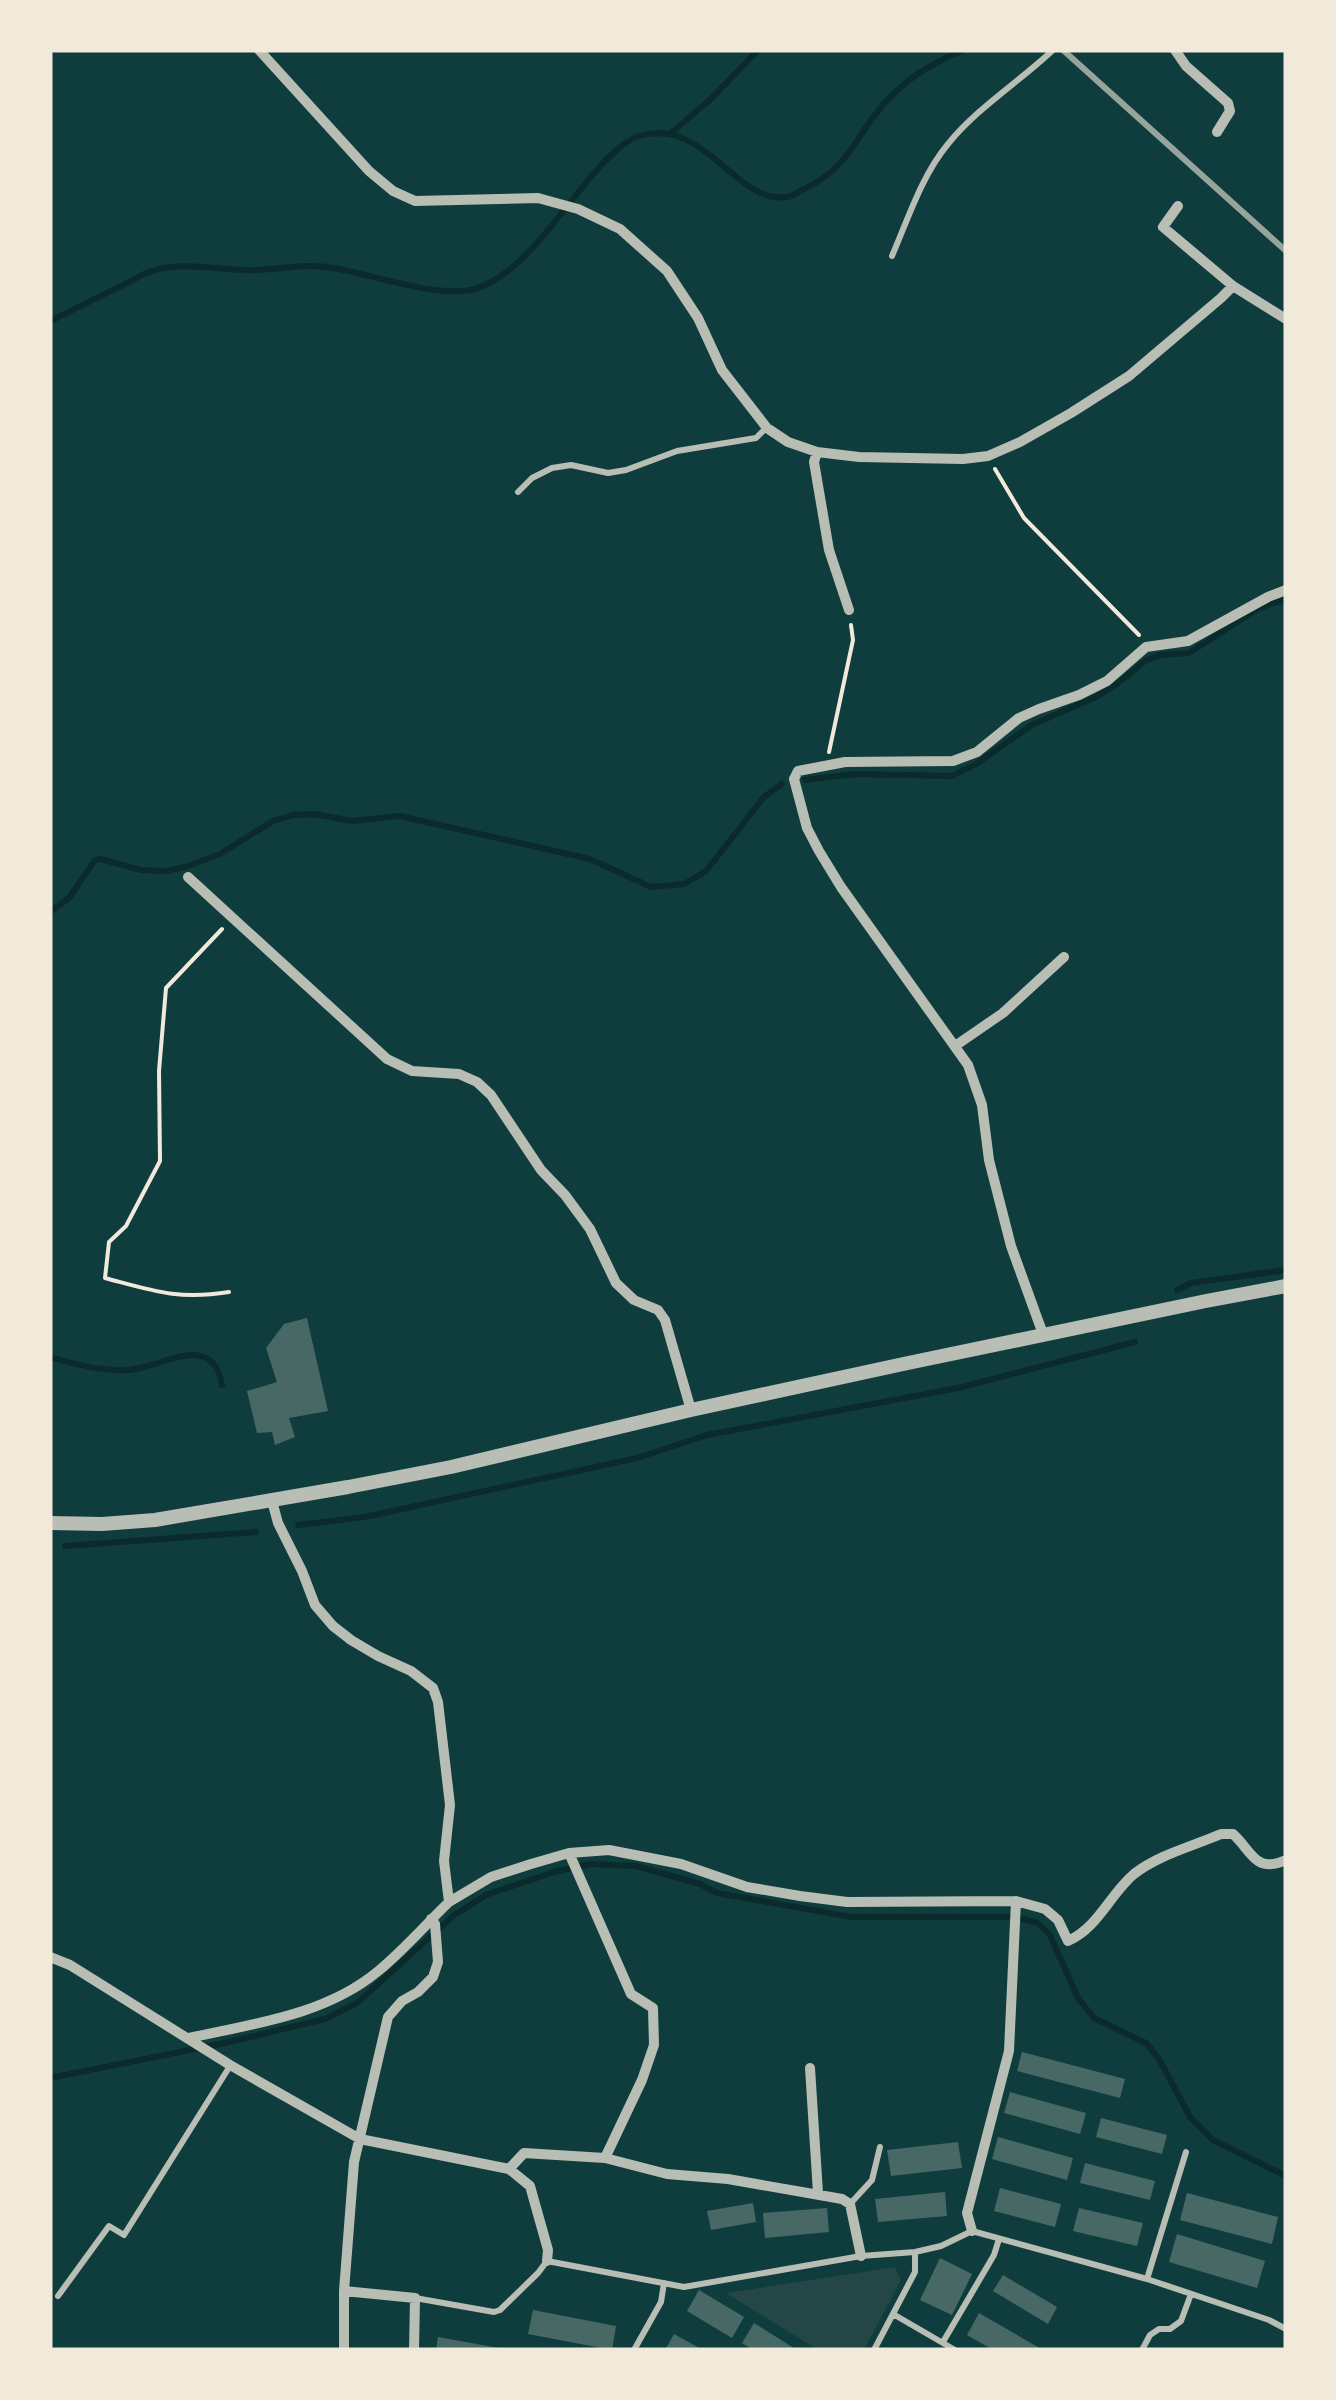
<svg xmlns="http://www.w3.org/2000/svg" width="1336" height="2400" font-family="'Noto Sans',sans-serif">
<rect width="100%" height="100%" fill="#0f3d3e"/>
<path fill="#244646" d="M895,2267L901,2280L864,2350H818L726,2293Z"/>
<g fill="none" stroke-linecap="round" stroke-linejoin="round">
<path stroke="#0a2a2b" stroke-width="6" d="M671,133L712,98L758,50
M50,321C75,309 100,296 125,284C134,280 143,273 152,271C185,260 224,272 258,270C284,269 308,263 333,268C372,274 439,299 475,289C524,275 568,200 603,163C613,153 625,141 639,136C705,116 736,205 787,197C792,196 796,193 800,191C849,169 852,141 883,105C907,77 930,65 963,50
M805,780L855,774L952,776L976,764L1032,725L1098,696L1117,684L1145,661L1159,655L1189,653L1259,608L1286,599
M50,912L69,898L95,860L101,859L141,870L166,871L185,867L220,854L273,821L293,815L315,814L351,821L400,816L590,859L651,887L684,884L706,871L764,797L782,784
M1177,1290L1191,1283L1286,1270
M50,1357C73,1364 105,1372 129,1370C162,1367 213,1330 222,1385
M298,1525L365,1517L637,1458L707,1435L958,1388L1135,1342
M65,1546L256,1532
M50,2078L225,2043L325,2019L357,2003L453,1916L486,1895L554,1872L590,1864L636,1866L700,1884L717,1893L851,1917H1015L1038,1923L1050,1935L1078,1998L1094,2018L1146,2043L1159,2059L1190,2117L1213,2140L1286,2176"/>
</g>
<path fill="#486865" d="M307,1318L328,1411L289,1418L295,1437L275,1445L272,1432L257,1433L247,1391L277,1382L266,1348L284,1324Z
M1022,2052L1125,2079L1120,2098L1017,2071Z
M1010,2092L1086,2113L1080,2134L1004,2113Z
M1101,2118L1167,2135L1162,2154L1096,2137Z
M998,2137L1073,2158L1067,2180L992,2159Z
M958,2142L962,2168L891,2176L887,2150Z
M1085,2163L1155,2181L1150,2200L1080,2183Z
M1000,2188L1061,2204L1055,2227L994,2211Z
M945,2192L947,2216L878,2222L875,2199Z
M1187,2193L1278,2217L1272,2244L1180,2220Z
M753,2203L756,2222L711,2230L707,2211Z
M827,2208L829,2232L765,2238L763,2213Z
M1079,2208L1143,2223L1137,2246L1073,2231Z
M1177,2234L1265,2261L1257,2288L1169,2262Z
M940,2258L972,2274L952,2315L920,2300Z
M1003,2275L1057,2307L1048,2324L993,2291Z
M699,2290L744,2317L732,2338L687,2311Z
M533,2310L616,2326L612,2350L528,2334Z
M979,2313L1043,2350H993L967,2335Z
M754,2323L797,2350H753L742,2343Z
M674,2334L703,2350H665Z
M438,2337L499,2348V2350H436Z"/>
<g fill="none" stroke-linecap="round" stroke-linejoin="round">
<path stroke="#f1e9da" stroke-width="4" d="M995,469L1024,518L1139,635
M829,752L853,640L851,625
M222,929L166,988L159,1071L160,1161L126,1226L109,1242L105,1278C154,1291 178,1300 229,1292"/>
<path stroke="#b8beb3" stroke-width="6" d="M892,256C908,219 922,175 948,144C977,108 1019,82 1053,50
M518,492L532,478L552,468L571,465L608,473L626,470L677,451L756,438L766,428
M850,2204L872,2180L880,2147
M1147,2279L1186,2152
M58,2296L109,2226L124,2235L230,2066
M415,2298L494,2312L500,2310L538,2273L547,2261L684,2287L861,2256L915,2252L941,2246L972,2231L1147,2279L1269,2320L1286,2329
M893,2314L955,2350
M943,2342L994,2255L999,2239
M634,2350L661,2302L664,2283
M874,2350L915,2272V2252
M1142,2350L1150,2335L1159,2329H1170L1181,2321L1191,2294"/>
<path stroke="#b8beb3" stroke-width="10" d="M259,50L369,171L393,191L415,201L538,198L578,209L620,229L667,271L698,318L722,370L767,428L788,442L817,452L859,457L963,459L988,456L1020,442L1071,413L1129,376L1221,298L1233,286
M1175,50L1186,66L1228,103L1230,111L1217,132
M1178,206L1163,227L1233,286L1286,319
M817,452L814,462L829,550L849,610
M188,877L387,1059L412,1071L459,1074L477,1082L491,1095L541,1170L565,1195L590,1229L616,1283L634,1300L658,1310L665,1320L691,1410
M955,1046L1003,1013L1064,957
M1043,1334L1011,1246L989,1160L982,1105L968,1065L841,887L819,851L807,828L794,779L798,771L845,762L953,761L977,752L1019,718L1039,709L1079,695L1107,681L1146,647L1188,641L1268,597L1286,590
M272,1501L278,1523L302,1571L315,1605L333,1626L351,1640L378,1656L411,1671L433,1688L438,1702L450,1805L444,1861L449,1902
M569,1853L631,1994L653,2008L654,2045L642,2080L605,2158
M50,1957L70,1965L230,2065L360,2139L509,2169L530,2186L548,2250L547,2261
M189,2038C252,2024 325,2015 377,1972C403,1951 425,1925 449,1902L491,1877L531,1864L569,1853L609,1850L681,1864L747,1887L800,1896L847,1902L1016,1901L1045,1909L1058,1920L1068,1941C1098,1928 1110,1894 1134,1874C1158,1855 1193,1846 1221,1834H1233C1252,1851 1255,1874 1286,1860
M810,2068L818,2193
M509,2169L524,2153L605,2158L667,2174L728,2179L842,2199L850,2204L861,2256
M972,2231L967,2213L1009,2051L1016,1901
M344,2291L415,2298L414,2350
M344,2350V2291L354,2162L388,2017L402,2001L418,1992L433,1977L438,1962L435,1924L431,1919"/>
<path stroke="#b8beb3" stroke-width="14" d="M50,1523L102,1524L155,1520L348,1487L451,1467L691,1410L908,1363L1206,1301L1286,1286"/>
<path stroke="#97a49c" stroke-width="6" d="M1063,50L1286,251"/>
</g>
<rect width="1336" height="2400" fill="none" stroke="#f1e9da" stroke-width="105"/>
</svg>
